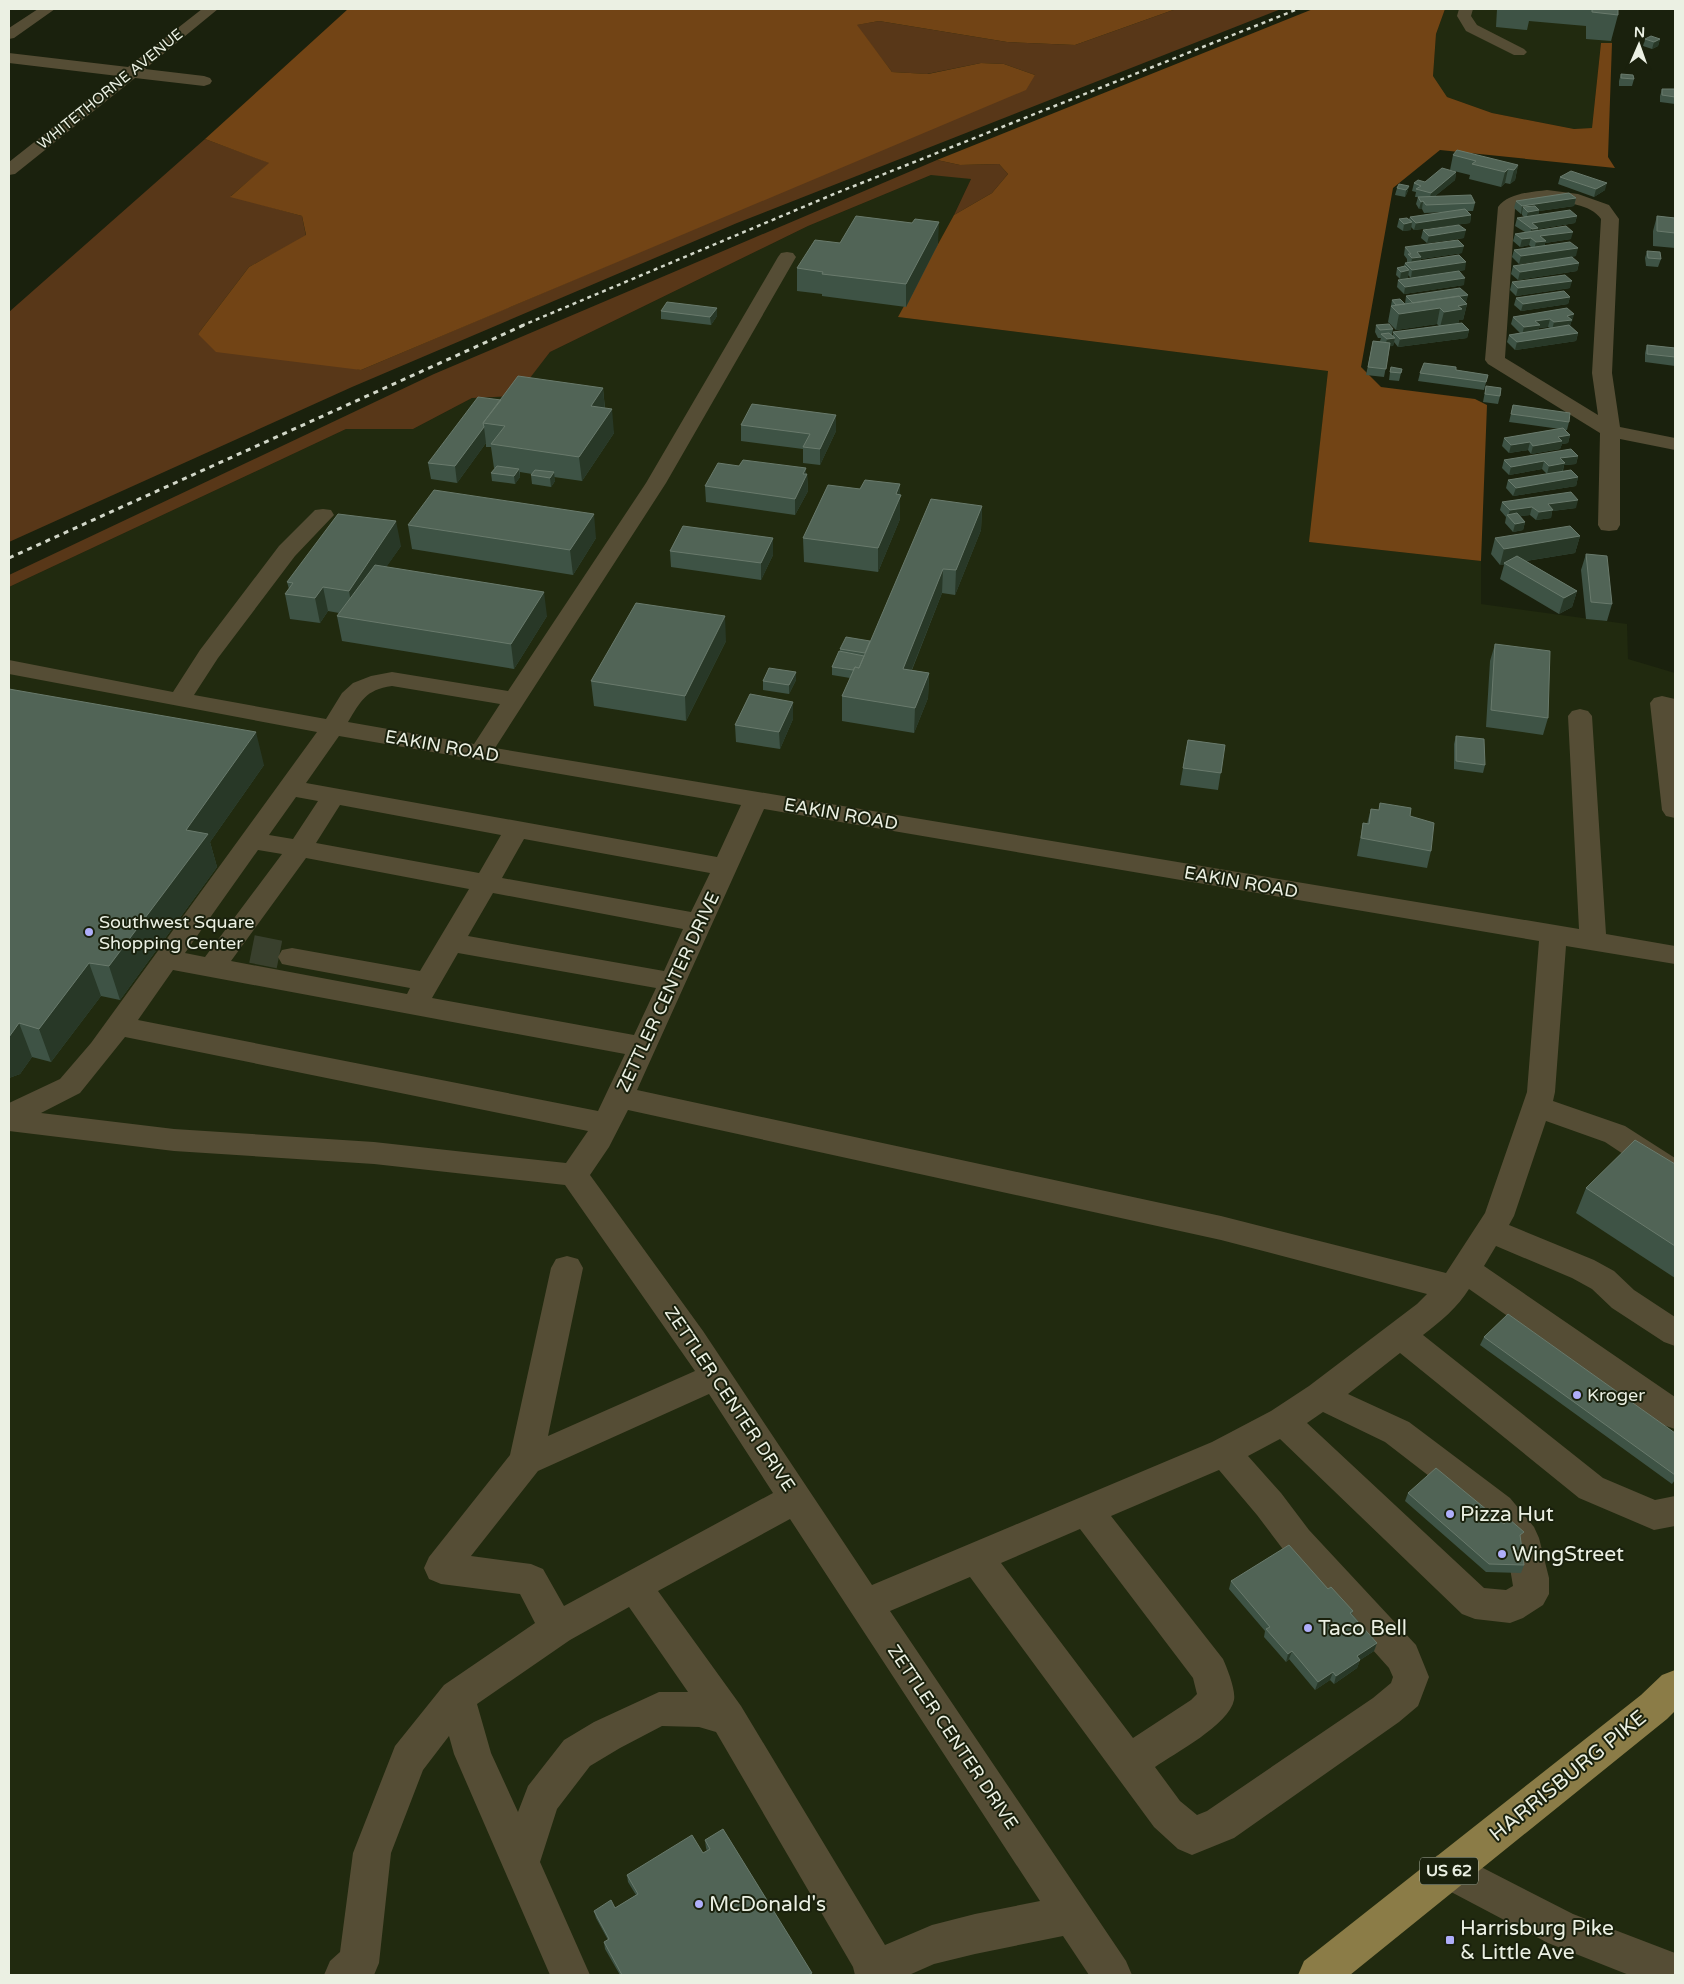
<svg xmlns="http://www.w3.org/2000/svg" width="1684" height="1984" font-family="'Varela Round',sans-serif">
<rect width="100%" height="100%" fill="#1a210d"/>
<path fill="#212a0f" d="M1445,9H1611L1612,43H1601L1592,128L1574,129L1492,113L1447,97L1433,76L1436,34Z
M940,174L971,179L954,215L899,317L1328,371L1310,542L1481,561V604L1627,624L1628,659L1675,673V1975H9V587L346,429H413L472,398L515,396L550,352L808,226L931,175Z"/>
<path fill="#583718" d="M1176,9H1281L737,223L352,387L9,542V312L205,139L270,163L231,196L302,216L306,236L249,267L198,334L361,370L736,211L1035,75L1004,64L981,63L927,74L892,72L856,25L879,21L1007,42L1075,45Z
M937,160L960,165L999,164L1008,174L992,193L954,215L971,179L931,175L808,226L550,352L516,396L472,398L413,429H346L9,587V575L434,374Z"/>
<path fill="#724415" d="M348,9H1176L1075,45L1007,42L879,21L857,25L892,72L928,74L981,63L1004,64L1035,75L1026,90L361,370L216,352L198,334L249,267L306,235L302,216L230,197L269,163L205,139Z
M1313,9H1445L1436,34L1433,76L1447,97L1492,113L1574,129L1592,128L1601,43H1612L1608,157L1615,168L1440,150L1393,188L1361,367L1381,387L1475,399L1487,405L1481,561L1309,542L1328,371L898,317L954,215L992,193L1008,174L999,164L960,165L937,160Z"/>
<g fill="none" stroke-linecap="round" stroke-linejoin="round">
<path stroke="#39402d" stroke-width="28" stroke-dasharray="28 14" stroke-linecap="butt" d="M252,949L292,957"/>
<path fill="#554d35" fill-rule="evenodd" d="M38,9H55L14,38L9,39V28Z
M202,9H218L145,69L204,76L210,78L212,81L210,84L204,86L135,78L15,174L9,175V162L118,76L9,63V53L128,67Z
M1459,9H1473L1471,16L1477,25L1524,49L1527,52L1524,55H1514L1466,31L1457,16Z
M1547,190L1578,194L1609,205L1619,219L1612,373L1620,427L1675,438V450L1620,439V525L1617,530L1609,531L1601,530L1598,525L1600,433L1488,364L1485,360L1498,207C1508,193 1532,192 1547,190ZM1547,200C1564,202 1591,204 1601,219L1592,373L1598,415L1505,358L1515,209L1528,203Z
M787,252L793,253L796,257L666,483L495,748L1579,929L1568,716L1572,711L1580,709L1588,711L1592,716L1606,934L1675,946V964L1566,946L1555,1092L1553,1101L1625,1126L1675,1158V1184L1664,1181L1605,1142L1546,1121L1514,1216L1509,1225L1594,1260L1614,1271L1634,1290L1675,1317V1346L1664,1342L1612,1308L1592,1289L1572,1278L1496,1246L1484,1266L1675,1397V1429L1663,1425L1469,1289C1458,1307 1440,1322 1423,1335L1603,1478L1655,1500L1675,1496V1526L1654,1530L1579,1498L1400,1353L1348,1394L1409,1422L1510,1498L1534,1527L1539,1538L1549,1578V1594L1543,1605L1523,1618L1510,1623L1475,1619L1462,1614L1280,1439L1248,1456L1281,1493L1309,1530L1416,1645L1429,1677L1418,1706L1399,1722L1234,1838L1192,1855L1178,1849L1154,1827L970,1577L890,1611L1126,1961L1132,1975H1089L1063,1936L975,1954L934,1964L909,1975H855L853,1967L716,1732L699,1727L662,1726L620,1748L590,1766L557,1809L540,1862L590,1975H550L454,1754L449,1736L423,1770L391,1853L379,1963L374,1975H324L330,1961L340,1952L353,1853L395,1746L444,1685L535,1623L520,1594L441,1584L429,1579L424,1568L429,1557L510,1455L551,1268L556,1259L567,1256L578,1259L583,1268L548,1436L695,1371L565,1185L374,1164L174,1151L9,1131V1103L60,1079L91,1043L317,732L9,674V660L173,692L200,650L279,546L315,510L323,509L331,510L334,515L295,556L218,658L194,695L326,719L342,693L353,683L371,676L392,672L508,691L646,483L778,257L781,253ZM392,686L500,704L474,744L348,722C361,701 365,690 392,686ZM339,736L741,805L717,857L306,783ZM296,797L318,801L293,839L269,835ZM340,805L501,835L479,873L316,843ZM764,809L1539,941L1527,1092L1485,1213L1446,1273L1221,1216L637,1090ZM524,839L710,873L691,912L502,878ZM258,850L282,854L205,957L185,953ZM306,858L469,889L420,971L292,948L282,950L278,957L282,964L292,966L410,988L407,994L231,961ZM493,893L683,929L664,971L468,936ZM458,953L656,988L634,1035L432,998ZM173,970L625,1054L598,1111L138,1020ZM125,1037L588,1131L566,1163L374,1142L174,1129L41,1113L80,1093ZM628,1110L1221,1240L1427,1294L1417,1304L1309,1386L1271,1411L1212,1442L872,1585L703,1331L590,1175L609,1147ZM709,1394L773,1493L564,1606L543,1569L531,1564L471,1556L538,1471ZM1323,1412L1385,1442L1486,1520L1506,1544L1513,1586L1506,1590L1484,1588L1307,1423ZM1219,1470L1257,1515L1285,1552L1389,1668L1393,1677L1391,1683L1373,1698L1207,1811L1197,1815L1180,1801L1155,1767C1175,1753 1229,1725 1234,1700C1236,1690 1227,1668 1223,1659L1111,1516ZM790,1519L1040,1901L975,1914L932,1925L885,1945L741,1706L658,1591ZM1080,1529L1193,1678L1197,1694L1191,1700L1133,1738L1001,1563ZM629,1607L688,1692H659L594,1722L564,1740L528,1786L518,1812L491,1753L477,1704L570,1640Z
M1662,696L1675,699V818L1666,816L1662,810L1650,703L1654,698Z
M1450,1851L1573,1914L1675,1953V1975H1629L1548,1943L1436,1884L1431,1870L1436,1856Z"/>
<path fill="#8b7c47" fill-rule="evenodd" d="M1675,1670V1711L1667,1719L1350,1975H1298L1304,1961L1641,1695L1662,1675Z"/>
<path stroke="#d2d7c9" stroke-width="2.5" stroke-dasharray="4 4" stroke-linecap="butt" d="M521,326L834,194L1298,9"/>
<path stroke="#d2d7c9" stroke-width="3" stroke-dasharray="5 5" stroke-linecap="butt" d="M9,558L524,325"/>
</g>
<path fill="#3e5345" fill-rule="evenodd" d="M1497,9H1618V15L1611,41L1586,39V26L1529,21L1527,30L1496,27Z
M1645,39H1660L1658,46L1652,49L1643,46Z
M1621,74L1634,79L1632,86H1619V81Z
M1662,89H1675V104L1660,102V96Z
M1453,155L1518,165L1515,180L1510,184L1505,183L1501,187L1469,179L1470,175L1450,170Z
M1456,172L1455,180L1435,196L1475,203L1473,211H1467L1471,215L1470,223L1414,230L1411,227V230L1403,231L1397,227L1399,219H1409L1410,217L1445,212L1424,213L1422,209H1419L1416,204L1418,197H1415L1416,192L1412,191L1414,183L1425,182Z
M1560,177L1605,190L1594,197L1558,184Z
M1409,186L1407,193L1405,197L1395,195L1397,188Z
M1576,198L1574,206L1539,211L1538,215L1577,216L1575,223L1538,229V230L1571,239L1545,243V245L1576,256L1519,264L1512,257L1514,250L1531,247L1529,245L1520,247L1513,241L1515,234L1525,232L1515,226L1517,218L1524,217L1522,215V213L1521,214L1514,208L1516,201Z
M1657,216L1675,218V248L1653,246V231Z
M1423,230L1464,238L1427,243L1421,238Z
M840,243L938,244L906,307L822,296V294L797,291V268Z
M1405,247L1462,253L1421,259V261L1465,270L1411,278L1408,275V278L1400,279L1396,275L1397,268L1404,266L1405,263L1408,262H1407V259L1404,255Z
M1647,251L1661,259L1658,267L1646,266L1645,258Z
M1579,263L1577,271L1518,280L1511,274L1513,266Z
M1398,280L1464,285L1404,294L1397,287Z
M1512,282L1570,288L1516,296L1510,290Z
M1468,295L1465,303L1467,304L1463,320H1459L1458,324L1469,330L1467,338L1398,347L1394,342L1393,346H1390L1384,377L1366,375L1373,341H1380L1381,338H1378L1375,332L1376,325L1393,329L1392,335L1393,336V332L1439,326L1437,324L1396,330L1388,322L1392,300L1405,304L1406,296Z
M1570,297L1568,304L1521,311L1514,305L1516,298Z
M717,308V316L711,325L661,319V311Z
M1567,308L1572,322H1571L1570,326L1578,333L1576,341L1515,350L1507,342L1509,335L1520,333L1511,324L1513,317ZM1548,327L1550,328L1538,330L1539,328Z
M1647,345L1675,348V366L1645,362V353Z
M1402,369L1399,381L1389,380L1390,372Z
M1456,370L1488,375L1484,390L1418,381L1420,373Z
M1486,386L1500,396L1498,404L1483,402Z
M603,388L605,408L614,433L582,481L554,477L555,481L551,487L532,484L531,475L532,474L520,472V477L515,484L492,481L491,473L495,468H494L491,447H486V443L457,483L431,479L428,463L501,400Z
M1513,405L1569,422L1567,430H1565L1570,435L1568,443L1562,444L1560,449L1531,454L1528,450L1509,453L1502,446L1504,438L1560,429L1509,422Z
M836,415V431L820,465L803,463V449L741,441V425Z
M1578,456L1576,464L1564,465L1563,471L1578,477L1576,486L1513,496L1506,488L1508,480L1547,474L1542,469L1509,475L1502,468L1504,460Z
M739,466L806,468V474H807L808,491L795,515L706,502L705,486Z
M900,484V519L878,572L804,562L803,538L860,489Z
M1502,502L1576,508L1552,511L1551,518L1536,520L1530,515L1520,516L1525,522L1523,530L1513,532L1505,523L1506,517L1500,510Z
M982,506L981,530L955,595L942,593L912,670L929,673L928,698L914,733L842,721V696L850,678L832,675V667L840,652V649L870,641Z
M408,525L596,538L573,575L412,549Z
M1580,536L1575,553L1526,561L1577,591L1572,607L1559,614L1500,579L1504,565H1500L1491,554L1495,538Z
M773,538V555L761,580L671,567L670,551Z
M401,546L386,567L547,616L514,669L342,641L337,616L339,613L328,611L320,623L290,619L285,594L289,589L287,582Z
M1586,554L1612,604L1607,621L1586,619L1581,570Z
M726,641L686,721L594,706L591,681Z
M1495,644L1548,718L1543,735L1486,727L1490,661Z
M796,672V680L789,694L763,690V681Z
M9,689L264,765L210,842L217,867L120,1000L101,996L51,1062L32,1057L20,1074L9,1078Z
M793,719L780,749L736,742L735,725Z
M1456,736L1485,765L1483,773L1454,769V744Z
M1188,740L1225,745L1218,790L1180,785Z
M1371,809L1410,816L1431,851L1427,868L1357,856L1363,823L1367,824Z
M1675,1164V1278L1576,1213L1586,1188Z
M1484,1337L1675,1433V1480L1672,1484L1480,1345Z
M1408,1493L1521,1540L1524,1565L1521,1573L1486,1572L1405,1501Z
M1231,1581L1328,1589L1353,1611L1352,1614L1377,1643L1374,1651L1360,1660L1357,1668L1334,1684L1330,1680L1315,1690L1289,1659L1286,1662L1264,1637L1265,1631L1229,1589Z
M705,1840L812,1973V1975H620L605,1949L604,1942L608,1940L596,1918L594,1911L615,1908L636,1895L628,1882L627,1875L703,1853L707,1851L706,1848Z"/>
<path fill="#283827" d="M1660,39L1658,46L1652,49L1654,42Z
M1518,165L1515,180L1510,184L1514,170Z
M1508,169L1505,183L1501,187L1505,172Z
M1456,172L1455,180L1429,201L1431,193Z
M1607,183L1605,190L1594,197L1596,189Z
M1409,186L1407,193L1405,197L1406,190Z
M1576,198L1574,206L1539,211L1537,218L1526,219L1528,212L1523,207L1522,213L1521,214L1522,206Z
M1423,201L1422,209H1419L1421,202Z
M1471,215L1470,223L1414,230L1416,223Z
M1577,216L1575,223L1538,229L1537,235L1530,236L1532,223Z
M939,222L938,244L906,307V284Z
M1412,222L1411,230L1403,231L1404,224Z
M1466,230L1464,238L1427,243L1429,236Z
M1573,232L1571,239L1545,243L1544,249L1534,250L1536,242L1540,236Z
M1531,238L1529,245L1520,247L1522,239Z
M1464,246L1462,253L1421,259L1420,265L1411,266L1412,258L1417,252Z
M1578,248L1576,256L1519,264L1521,256Z
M1466,262L1465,270L1411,278L1412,270Z
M1579,263L1577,271L1518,280L1520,272Z
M1409,270L1408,278L1400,279L1401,272Z
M1465,278L1464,285L1404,294L1405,287Z
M1572,281L1570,288L1516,296L1518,288Z
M1468,295L1466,303L1411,311L1413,303Z
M1570,297L1568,304L1521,311L1523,304Z
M1467,304L1463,320H1459L1458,324L1440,327L1444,312L1458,306Z
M717,308V316L711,325L710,317Z
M1440,308L1437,324L1396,330L1399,314Z
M1574,314L1572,322H1571L1570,327L1552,330L1554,322L1567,316Z
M1550,319L1548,327L1539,328L1538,332L1522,335L1524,327L1535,321Z
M1469,330L1467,338L1398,347L1400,339Z
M1578,333L1576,341L1515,350L1517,342Z
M1395,338L1393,346L1385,347L1387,339Z
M603,388L605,411L591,406Z
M612,409L614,433L582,481L579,457Z
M836,415V431L820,465V449Z
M484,427L486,443L457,483L455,466Z
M1570,435L1568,443L1562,444L1560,449L1531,454L1533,446L1558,437Z
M1530,442L1528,450L1509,453L1511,445Z
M1578,456L1576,464L1564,465L1562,472L1547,474L1549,466L1560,458Z
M1544,461L1542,469L1509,475L1511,467Z
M806,468V478L807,474L808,491L795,515V499L803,474Z
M519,469L520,477L515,484L514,476Z
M554,472L555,481L551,487L550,478Z
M1578,477L1576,486L1513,496L1516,488Z
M900,484V519L878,572V548L896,494Z
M1578,500L1576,508L1552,511L1551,518L1536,520L1539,512L1548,504Z
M982,506L981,530L955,595L956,570Z
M1532,507L1530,515L1510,518L1508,516L1510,510Z
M594,514L596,538L573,575L570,550Z
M396,521L401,546L353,615L349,591Z
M1525,522L1523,530L1513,532L1515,524Z
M1580,536L1575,553L1506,564L1504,563V565H1500L1504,549Z
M773,538V555L761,580V563Z
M943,569L942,593L902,694L903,669Z
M323,587L328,611L320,623L315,598Z
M1577,591L1572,607L1559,614L1564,598Z
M544,592L547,616L514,669L511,644Z
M725,616L726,641L686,721L685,696Z
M796,672V680L789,694V685Z
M929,673L928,698L914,733L915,708Z
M793,702V719L780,749L779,732Z
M256,732L264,765L210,842L217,867L120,1000L109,966L186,830Z
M89,963L101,996L51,1062L39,1029Z
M19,1023L32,1057L20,1074L9,1078V1037Z
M1377,1643L1374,1651L1360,1660L1357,1668L1334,1684L1336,1676L1357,1656Z
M1292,1651L1289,1659L1286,1662L1288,1654Z
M1333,1672L1330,1680L1315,1690L1318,1682Z"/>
<path fill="#516456" stroke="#697a6c" d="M1592,9H1618V15L1592,12Z
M1651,36L1660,39L1654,42L1645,39Z
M1621,74L1633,75L1634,79L1621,78Z
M1662,89H1675V97L1662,95Z
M1457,150L1518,165L1514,170L1508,169L1505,172L1472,164L1476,161L1453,155Z
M1442,168L1456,172L1431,193L1416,189L1421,186L1414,183L1418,180L1425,182Z
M1571,171L1607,183L1596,189L1560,177Z
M1399,184L1409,186L1406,190L1397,188Z
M1569,193L1576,198L1522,206L1516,201Z
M1471,195L1475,203L1426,205L1423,201L1421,202L1418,197Z
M1535,206L1539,210L1528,212L1523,207Z
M1465,209L1471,215L1416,223L1410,217Z
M1570,210L1577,216L1532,223L1538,228L1532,229L1517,218Z
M856,216L912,223L915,219L939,222L906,284L822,274L823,272L797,268L815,240L840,243Z
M1657,216L1675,218V233L1657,231Z
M1407,218L1412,222L1404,224L1399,219Z
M1459,225L1466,230L1429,236L1423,230Z
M1566,226L1573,232L1540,236L1546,241L1536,242L1531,238L1522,239L1515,234Z
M1458,240L1464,246L1417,252L1421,257L1412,258L1408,254H1411L1405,247Z
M1570,242L1578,248L1521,256L1514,250Z
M1647,251L1660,252L1661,259L1648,258Z
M1459,255L1466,262L1412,270L1405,263Z
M1572,257L1579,263L1520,272L1513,266Z
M1405,266L1409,270L1401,272L1397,268Z
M1459,271L1465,278L1405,287L1398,280Z
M1565,275L1572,281L1518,288L1512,282Z
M1460,288L1468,295L1413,303L1406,296Z
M1564,291L1570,297L1523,304L1516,298Z
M1459,296L1467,304L1458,306L1462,309L1444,312L1440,308L1399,314L1391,306Z
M1400,299L1405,304L1396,305L1392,300Z
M667,302L717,308L710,317L661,311Z
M1567,308L1574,314L1567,316L1572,320L1554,322L1550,319L1535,321L1540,325L1524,327L1513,317Z
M1462,323L1469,330L1400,339L1393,332Z
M1389,324L1393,329L1380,330L1376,325Z
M1569,325L1578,333L1517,342L1509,335Z
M1389,333L1395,338L1387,339L1381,334Z
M1373,341L1390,343L1386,369L1368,367Z
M1647,345L1675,348V357L1647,354Z
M1424,363L1456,367V370L1488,375L1486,382L1420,373Z
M1391,367L1402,369L1401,373L1390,372Z
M518,376L603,388L591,406L612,409L579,457L491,444L505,426L483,423Z
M1486,386L1501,388L1500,396L1485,394Z
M478,397L501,400L483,423L484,427L455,466L428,463Z
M752,404L836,415L820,449L803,447L810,434L741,425Z
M1513,405L1570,413L1569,422L1511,414Z
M1563,428L1570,435L1558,437L1562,441L1533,446L1530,442L1511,445L1504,438Z
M1571,449L1578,456L1560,458L1565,463L1549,466L1544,461L1511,467L1504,460Z
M743,460L806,468L803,474H807L795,499L705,486L718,463L739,466Z
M497,466L519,469L514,476L491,473Z
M535,470L554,472L550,478L531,475Z
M1571,470L1578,477L1516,488L1508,480Z
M865,480L900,484L896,494L901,495L878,548L803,538L828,485L860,489Z
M434,490L594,514L570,550L408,525Z
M1571,492L1578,500L1548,504L1553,510L1539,512L1532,507L1510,510L1502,502Z
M931,499L982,506L956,570L943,569L903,669L929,673L915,708L842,696L855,667L859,668Z
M1517,513L1525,522L1515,524L1507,515Z
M338,514L396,521L349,591L323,587L315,598L285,594L293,583L287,582Z
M683,526L773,538L761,563L670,551Z
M1570,526L1580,536L1504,549L1495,538Z
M1586,554L1607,556L1612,604L1591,602Z
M1517,556L1577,591L1564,598L1504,563Z
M375,565L544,592L511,644L337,616Z
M636,603L725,616L685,696L591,681Z
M846,637L870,641L865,653L840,649Z
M1495,644L1550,651L1548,718L1491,710Z
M839,651L864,656L859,668L855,667L853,670L832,667Z
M769,668L796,672L789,685L763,681Z
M9,689L256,732L186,830L208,834L109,966L89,963L39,1029L19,1023L9,1037Z
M750,694L793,702L779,732L735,725Z
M1456,736L1484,739L1485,765L1456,761Z
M1188,740L1225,745L1221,773L1183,768Z
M1380,803L1411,808L1410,816L1434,823L1431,851L1361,838L1363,823L1369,824L1371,809L1379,810Z
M1635,1140L1675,1164V1246L1586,1188Z
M1508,1314L1675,1433V1475L1484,1337Z
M1436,1468L1504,1524L1509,1519L1524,1532L1520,1535L1524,1565L1489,1564L1408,1493Z
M1289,1545L1328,1589L1331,1587L1353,1611L1350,1613L1377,1643L1357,1656L1360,1660L1336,1676L1333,1672L1318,1682L1292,1651L1288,1654L1266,1629L1270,1627L1231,1581Z
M723,1829L812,1973L808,1975H622L604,1942L609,1939L594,1911L611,1900L615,1908L638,1894L627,1875L692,1835L703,1853L710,1849L705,1840Z"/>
<g fill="#afaefa" stroke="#1a210d" stroke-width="2">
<circle cx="89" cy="932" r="5"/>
<circle cx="1577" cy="1395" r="5"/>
<circle cx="1450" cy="1514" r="5"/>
<circle cx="1502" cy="1554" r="5"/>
<circle cx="1308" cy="1628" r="5"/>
<circle cx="699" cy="1904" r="5"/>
<rect x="1445" y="1935" width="10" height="10" rx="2.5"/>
</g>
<g text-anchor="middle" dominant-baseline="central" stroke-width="4" stroke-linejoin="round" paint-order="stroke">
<g font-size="15" fill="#ebf0e3" stroke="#1a210d">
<text transform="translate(110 89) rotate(-39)">WHITETHORNE AVENUE</text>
</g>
<rect fill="#1a210d" stroke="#acb2a3" stroke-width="1" x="1420" y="1857.5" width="58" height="27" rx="4"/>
<g font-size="16" font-weight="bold" fill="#ebf0e3">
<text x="1449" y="1871">US 62</text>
</g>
<g font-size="18" fill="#ebf0e3" stroke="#1a210d">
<text transform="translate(442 746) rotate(10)">EAKIN ROAD</text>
<text transform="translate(841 814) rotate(10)">EAKIN ROAD</text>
<text transform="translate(1241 882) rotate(10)">EAKIN ROAD</text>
<text transform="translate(668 992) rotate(-65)">ZETTLER CENTER DRIVE</text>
<text transform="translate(730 1399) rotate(56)">ZETTLER CENTER DRIVE</text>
<text transform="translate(953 1737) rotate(56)">ZETTLER CENTER DRIVE</text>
</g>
<g font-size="18" fill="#ebf0e3" stroke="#1a210d" text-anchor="start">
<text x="99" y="922">Southwest Square<tspan x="99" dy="21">Shopping Center</tspan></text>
<text x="1587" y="1395">Kroger</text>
</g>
<g font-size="21" fill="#ebf0e3" stroke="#1a210d" text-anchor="start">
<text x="1460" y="1514">Pizza Hut</text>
<text x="1512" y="1554">WingStreet</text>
<text x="1318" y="1628">Taco Bell</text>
<text x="709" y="1904">McDonald's</text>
<text x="1460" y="1928">Harrisburg Pike<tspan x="1460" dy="24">&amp; Little Ave</tspan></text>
</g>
<g font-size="21" fill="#ebf0e3" stroke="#1a210d">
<text transform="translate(1568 1776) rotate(-39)">HARRISBURG PIKE</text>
</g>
</g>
<rect width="1684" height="1984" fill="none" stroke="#ebf0e3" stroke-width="20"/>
<g transform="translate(1639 45) rotate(2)" stroke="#1a210d" stroke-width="4" paint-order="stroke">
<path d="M0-4L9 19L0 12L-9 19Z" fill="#ebf0e3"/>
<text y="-8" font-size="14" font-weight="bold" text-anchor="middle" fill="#ebf0e3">N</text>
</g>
</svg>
